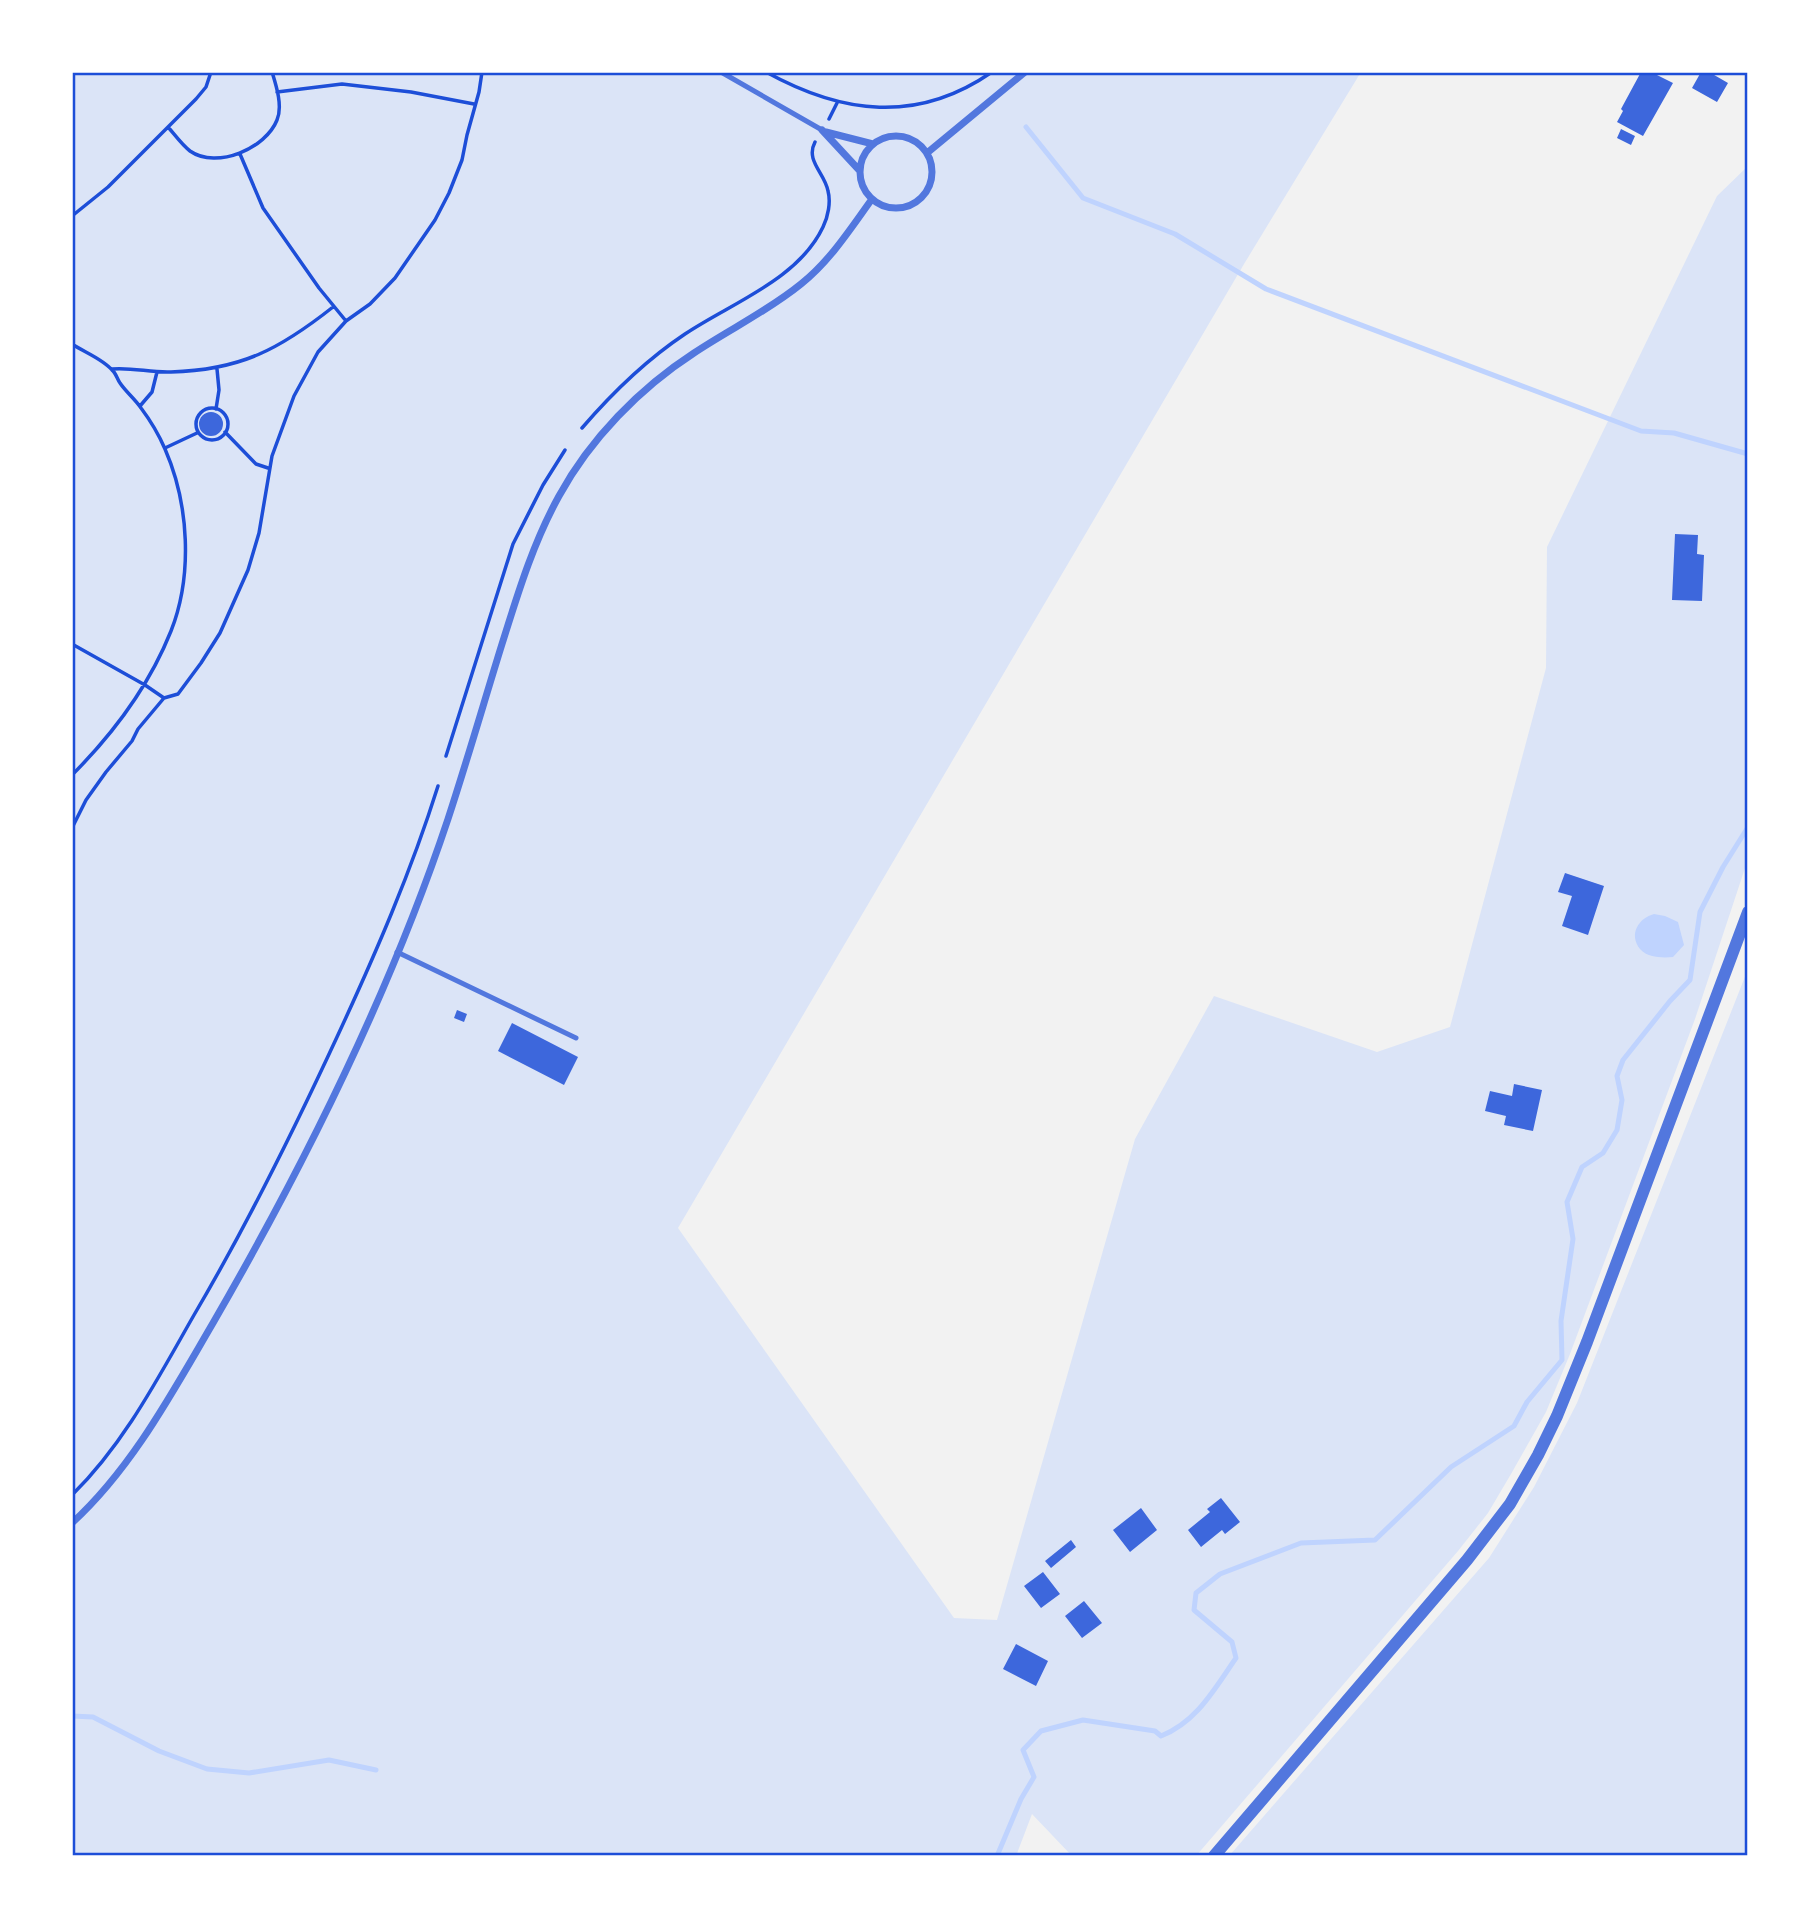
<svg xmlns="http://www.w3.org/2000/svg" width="1820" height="1928" font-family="Overpass,sans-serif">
<rect width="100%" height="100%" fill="#f2f2f2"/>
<path fill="#dbe4f7" d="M72,72H1361L1244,264L678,1228L954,1618L997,1620L1135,1139L1214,996L1377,1052L1450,1027L1546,668L1547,547L1717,196L1748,166V859L1695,1019L1570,1354L1546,1412L1511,1474L1488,1513L1458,1551L1196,1856H1072L1032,1814L1016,1856H72Z
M1748,969V1856H1229L1489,1558L1534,1487L1577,1403Z"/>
<path fill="#bfd3fe" d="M1654,914L1665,916L1678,922L1684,945L1673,957C1663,958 1648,958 1640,949C1628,934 1639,918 1654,914Z"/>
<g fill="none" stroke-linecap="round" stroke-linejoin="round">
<path stroke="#bfd3fe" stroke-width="5" d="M1026,127L1083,198L1175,234L1266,289L1641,431L1674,433L1748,454
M72,1716L93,1717L159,1751L207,1769L249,1773L329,1760L376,1770
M997,1856L1021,1799L1034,1777L1023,1750L1041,1731L1083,1720L1155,1731L1161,1736C1197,1722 1215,1688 1236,1658L1232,1642L1194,1610L1196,1593L1220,1574L1301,1543L1375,1540L1451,1467L1514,1426L1527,1402L1562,1360L1561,1321L1573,1239L1567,1202L1582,1167L1603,1153L1617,1130L1622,1100L1617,1076L1623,1060L1670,1001L1690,980L1700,912L1723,867L1748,827"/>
</g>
<path fill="#3d67dc" d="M1641,72H1651L1673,83L1643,136L1617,122L1623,111L1621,109Z
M1701,72H1709L1728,83L1717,102L1692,88Z
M1621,129L1635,136L1631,145L1617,138Z
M199 424a12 12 0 1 1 24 0a12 12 0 1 1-24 0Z
M1675,534L1698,535L1697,554L1704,555L1702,601L1672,600Z
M1565,873L1604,886L1588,935L1562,926L1572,896L1558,892Z
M457,1010L467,1014L464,1022L454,1018Z
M512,1023L578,1057L564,1085L498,1051Z
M1514,1084L1542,1090L1533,1131L1504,1125L1506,1116L1485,1111L1490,1091L1512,1096Z
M1221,1498L1240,1522L1225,1534L1222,1530L1201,1547L1188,1530L1210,1512L1207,1509Z
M1141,1508L1157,1530L1130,1552L1113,1530Z
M1071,1540L1076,1547L1051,1568L1045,1561Z
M1043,1572L1060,1594L1041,1608L1024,1586Z
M1084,1601L1102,1623L1082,1638L1065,1616Z
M1016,1644L1048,1661L1036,1686L1003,1669Z"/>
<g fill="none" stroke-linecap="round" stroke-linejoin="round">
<path stroke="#1d4ed8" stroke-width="3.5" d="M766,72C842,114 917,124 992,72
M277,92L342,84L411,92L474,104
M829,119L837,103
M168,127C175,135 182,145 190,151C217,170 266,148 277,120C283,106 276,85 272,72
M240,154L263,208L319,288L346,321
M72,216L108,187L196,99L206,87L211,72
M72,344C84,352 103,359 112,370C116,373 117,379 120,383C126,392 135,399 141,408C150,420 159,435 165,449C189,504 193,575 171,631C149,686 113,734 72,775
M112,369C132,367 151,373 171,372C241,370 280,349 333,307
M140,406L152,392L157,372
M196 424a16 16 0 1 1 32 0a16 16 0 1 1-32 0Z
M216,409L219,390L217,369
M582,428C613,392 646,360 685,334C731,303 798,280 823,227C828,217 831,202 828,191C825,173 805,161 815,142
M225,432L256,464L268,468
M165,448L197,433
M72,644L145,685L164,698
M446,756L513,544L543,485L565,450
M72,828L86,800L106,772L132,741L138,729L164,698L178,694L201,663L220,633L248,570L259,533L272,456L294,396L318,352L346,321L370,304L395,278L435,220L449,193L462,160L467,135L479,92L482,72
M72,1495C124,1444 158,1378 194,1315C247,1225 293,1132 337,1037C375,955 411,872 438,786"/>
<path stroke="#5277de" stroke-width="5" d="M721,72L822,130
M397,952L576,1038"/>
<path stroke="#5277de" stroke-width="7" d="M822,130L860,171
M826,132L873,144
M860 172a36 36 0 1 1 72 0a36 36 0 1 1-72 0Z
M927,153L1025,72
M72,1523C132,1468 172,1393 213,1323C305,1164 390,993 448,819C467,761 484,702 502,644C518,593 533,543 559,496C590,439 640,388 694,353C730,329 768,311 801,284C830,261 851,228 872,199"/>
<path stroke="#5277de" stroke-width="12" d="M1214,1856L1467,1560L1510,1504L1538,1455L1557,1416L1587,1342L1748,912"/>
</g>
<rect width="1820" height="1928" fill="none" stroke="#ffffff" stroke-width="147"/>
<rect x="74" y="74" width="1672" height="1780" fill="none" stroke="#1d4ed8" stroke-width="2.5"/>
</svg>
